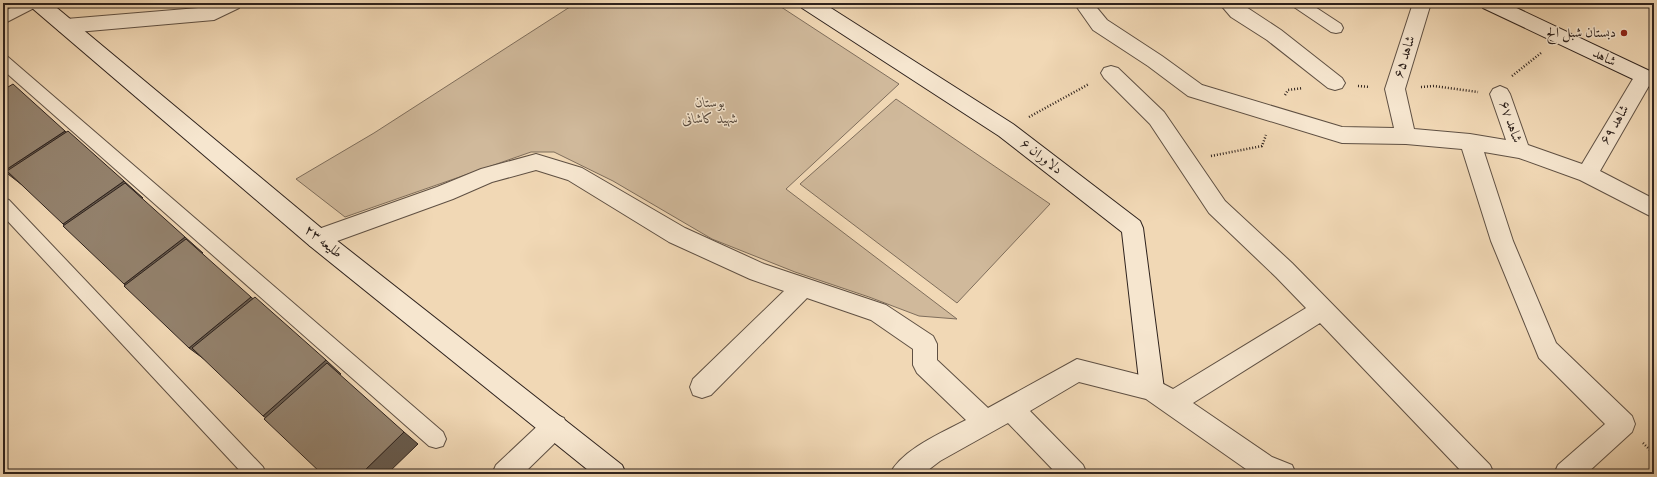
<svg xmlns="http://www.w3.org/2000/svg" width="1657" height="477" font-family="Vollkorn,Amiri,serif">
<rect width="100%" height="100%" fill="#f1d8b5"/>
<filter id="stains"><feTurbulence type="fractalNoise" baseFrequency=".005" numOctaves="4"/><feColorMatrix values="0 0 0 0 .2 0 0 0 0 .09 0 0 0 0 .02 0 0 0 .5 -.17"/></filter>
<radialGradient id="worn" r=".72"><stop offset=".6" stop-color="#630" stop-opacity="0"/><stop offset="1" stop-color="#630" stop-opacity=".3"/></radialGradient>
<path fill="#d0b99b" stroke="#7f6e5c" d="M576,3H775L899,84L786,189L957,319L919,316L869,297L795,272L712,239L613,181L554,152H531L345,217L296,179L374,133Z
M896,99L1050,204L957,303L800,184Z"/>
<g fill="none" stroke-linecap="round" stroke-linejoin="round">
<defs>
<path id="lane" d="M20,3H38L36,7L3,24V12Z
M1292,3H1309L1341,24L1343,28L1341,32L1336,33L1331,32L1294,7Z
M3,55L8,57L443,432L446,439L443,446L436,448L429,446L3,70Z
M3,198L9,200L263,467L266,474H243L3,216Z"/>
<path id="street" d="M217,3H241L239,8L214,20L66,33L59,31L57,26L59,21L66,19L210,7Z
M1074,3H1093L1107,20L1162,56L1202,85L1342,127L1394,128L1385,89L1413,3H1431L1405,89L1414,129L1470,134L1506,140L1490,94L1493,89L1500,86L1507,89L1510,94L1528,145L1582,164L1637,72L1644,70L1651,72L1654,77L1600,171L1654,199V218L1580,180L1519,158L1484,152L1513,241L1556,343L1632,416L1635,424L1632,432L1586,474H1554L1558,465L1605,424L1539,358L1491,241L1462,149L1406,144L1342,143L1188,96L1148,66L1093,30Z
M1219,3H1240L1281,30L1342,78L1345,83L1342,88L1335,90L1328,88L1267,40L1231,17Z
M1111,66L1118,68L1164,112L1225,201L1292,263L1490,465L1494,474H1464L1320,323L1193,403L1272,457L1292,465L1296,474H1253L1146,399L1079,382L1030,411L1083,465L1087,474H1057L1008,423L940,461L923,474H890C901,450 943,432 966,420L917,373L913,365V349L871,320L807,298L711,395L702,398L693,395L690,387L693,379L784,291L750,279L669,242L568,180L536,170L492,182L453,199L318,248L310,246L307,239L310,232L437,187L481,169L536,154L582,168L685,228L764,264L886,305L933,336L937,344V360L988,408L1077,359L1152,378L1173,389L1306,308L1276,277L1209,213L1150,124L1104,78L1101,73L1104,68Z
M555,414L564,418L567,426L564,434L523,474H492L496,465L546,418Z"/>
<path id="secondary" d="M30,3H51L326,232L622,465L626,474H593L310,246L32,8Z
M800,3H823L1013,124L1140,221L1143,228L1164,389L1161,397L1152,400L1143,397L1140,389L1122,232L999,136L802,8Z
M1481,3H1506L1654,73V89L1483,8Z"/>
</defs>
<use href="#lane" stroke="#5f5043" stroke-width="2"/>
<use href="#street" stroke="#5f5043" stroke-width="2"/>
<use href="#secondary" stroke="#2e221d" stroke-width="2"/>
<path stroke="#2e221d" stroke-width="2.5" stroke-dasharray="1 2" stroke-linecap="butt" d="M1512,76L1541,53
M1358,86L1370,87
M1421,87L1434,86L1478,92
M1285,95L1288,90L1303,88
M1029,117L1089,84
M1211,156L1262,146L1266,135
M1643,443L1654,454"/>
<use href="#lane" fill="#f6e6cf" fill-rule="evenodd"/>
<use href="#street" fill="#f6e6cf" fill-rule="evenodd"/>
<use href="#secondary" fill="#f6e6cf" fill-rule="evenodd"/>
</g>
<path fill="#675a4c" stroke="#2e221d" d="M65,131L85,148L26,188L4,171Z
M124,181L143,198L84,240L63,224Z
M185,237L203,253L144,299L124,284Z
M251,297L268,312L208,362L189,348Z
M326,360L341,374L281,428L263,416Z
M404,432L418,444L387,474H361Z"/>
<path fill="#93816c" stroke="#2e221d" d="M13,84L65,131L4,171L3,170V90Z
M68,131L124,181L63,224L7,171Z
M125,183L185,237L124,284L63,226Z
M186,239L251,297L189,348L124,286Z
M255,297L326,360L263,416L192,348Z
M327,363L404,432L361,474H322L264,419Z"/>
<circle fill="#8f2418" stroke="#f6e6cf" stroke-width="1.5" cx="1624" cy="33" r="4"/>
<g text-anchor="middle" dominant-baseline="central" stroke-width="3" stroke-linejoin="round" paint-order="stroke">
<g font-size="14" fill="#2e221d" stroke="#f6e6cf" text-anchor="end">
<text x="1616" y="33">دبستان شبل الح</text>
</g>
<g font-size="14" fill="#2e221d" stroke="#f6e6cf">
<text transform="translate(1405 57) rotate(-72)">شاهد ۶۵</text>
<text transform="translate(1604 58) rotate(26)">شاهد</text>
<text transform="translate(1510 122) rotate(71)">شاهد ۶۷</text>
<text transform="translate(1615 125) rotate(-59)">شاهد ۶۹</text>
<text transform="translate(1041 157) rotate(38)">دلاوران ۶</text>
<text transform="translate(323 242) rotate(39)">طلیعه ۲۳</text>
</g>
<g font-size="14" font-style="italic" fill="#56483c" stroke="#f6e6cf">
<text x="710" y="103">بوستان<tspan x="710" dy="16">شهید کاشانی</tspan></text>
</g>
</g>
<rect width="1657" height="477" fill="none" stroke="#f1d8b5" stroke-width="16"/>
<rect x="4" y="4" width="1649" height="469" fill="none" stroke="#2e221d" stroke-width="2"/>
<rect x="8" y="8" width="1641" height="461" fill="none" stroke="#2e221d"/>
<rect width="100%" height="100%" filter="url(#stains)"/>
<rect width="100%" height="100%" fill="url(#worn)"/>
</svg>
